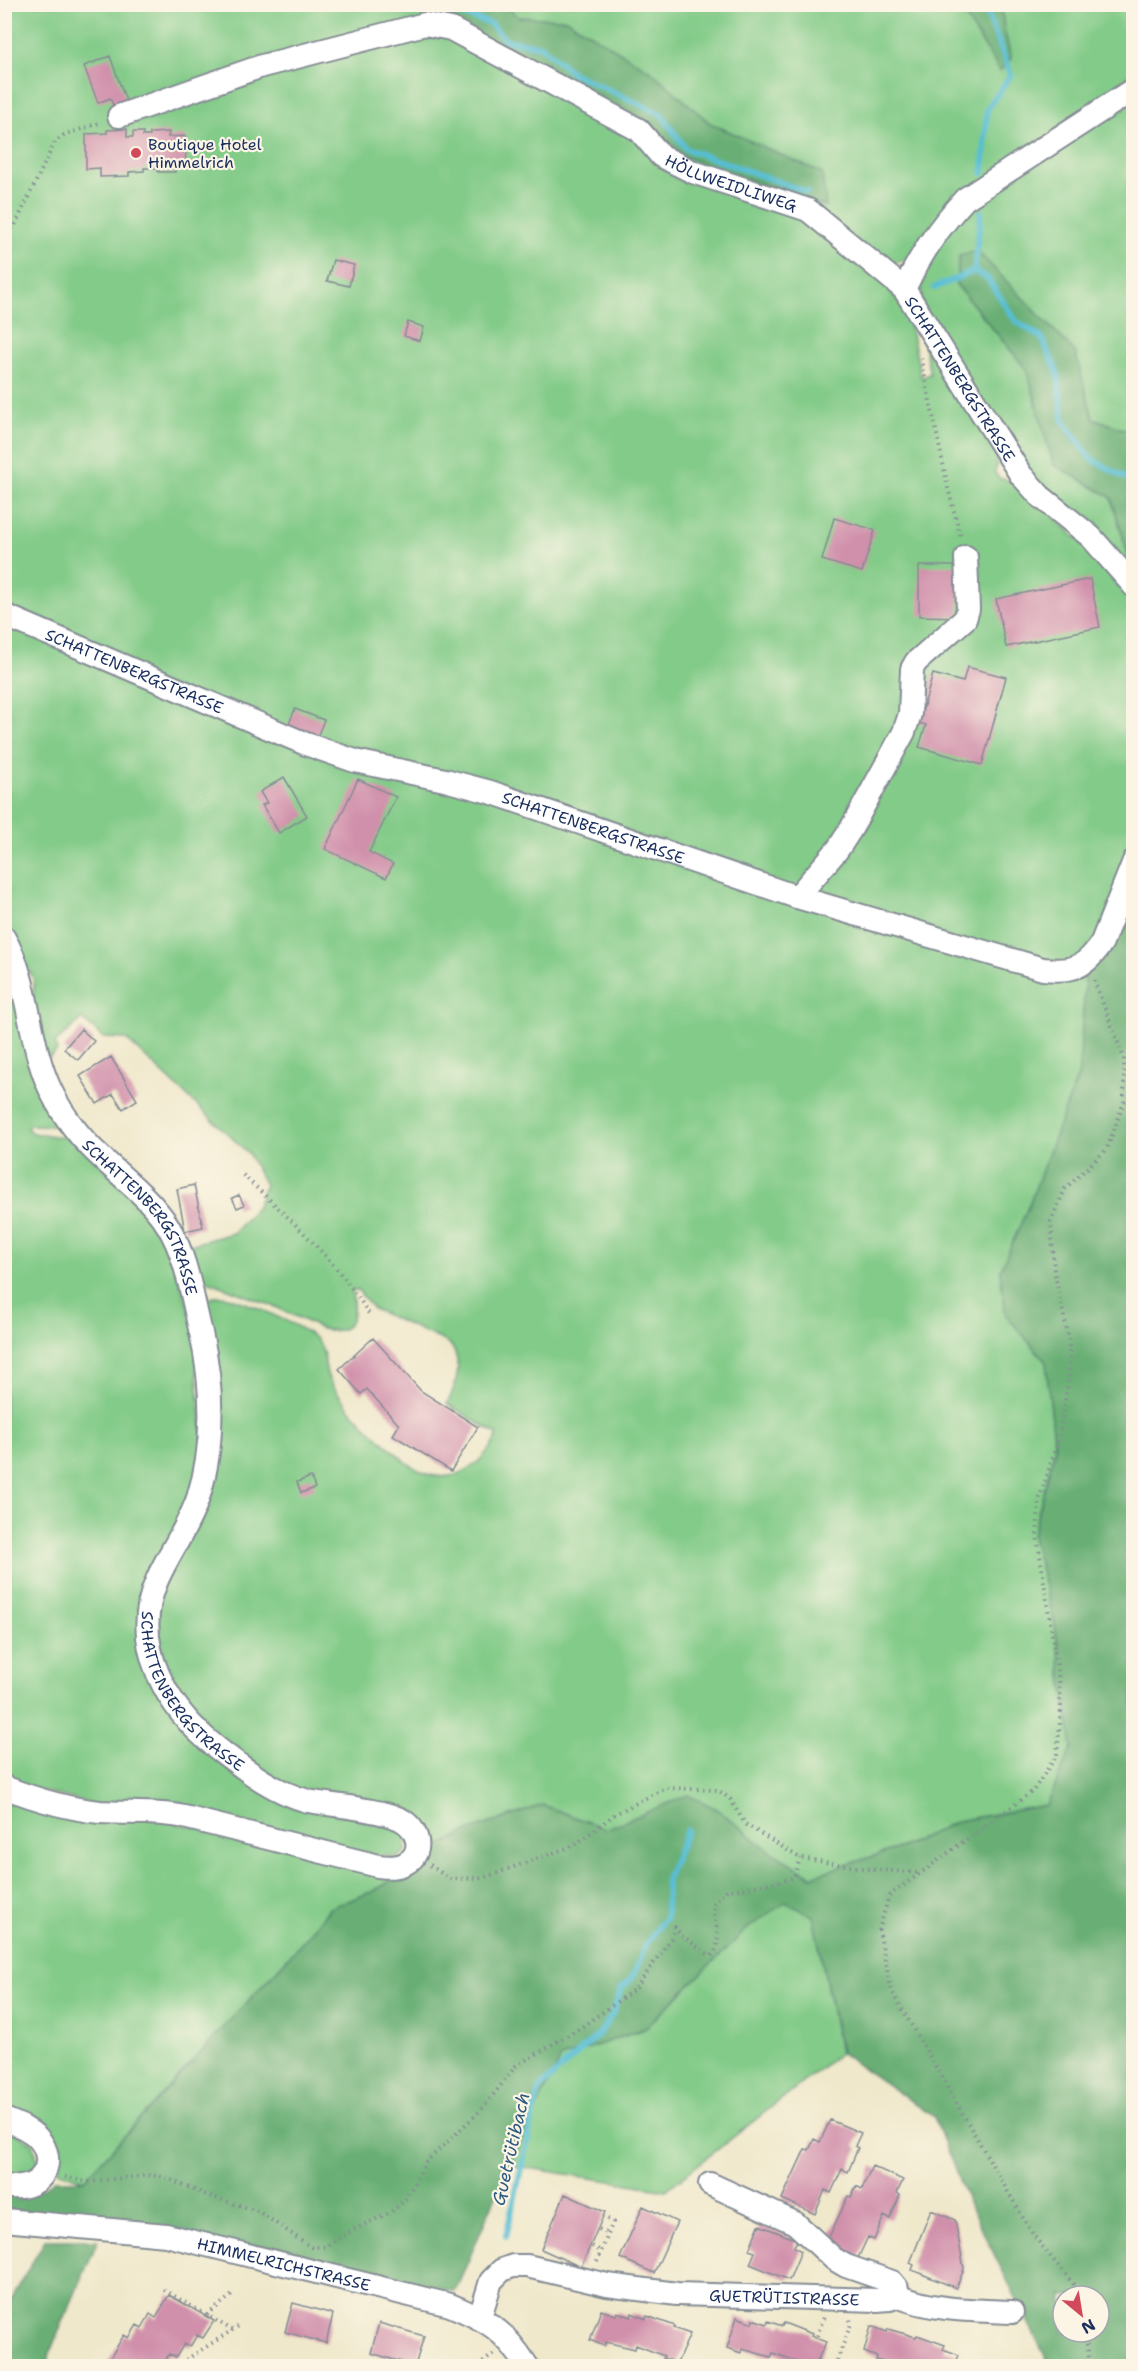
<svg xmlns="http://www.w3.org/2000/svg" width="1138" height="2371" font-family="'Shantell Sans',sans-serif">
<rect width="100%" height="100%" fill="#fcf5e5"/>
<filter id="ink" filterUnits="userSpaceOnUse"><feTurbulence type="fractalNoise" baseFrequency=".0167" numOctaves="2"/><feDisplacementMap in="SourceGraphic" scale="12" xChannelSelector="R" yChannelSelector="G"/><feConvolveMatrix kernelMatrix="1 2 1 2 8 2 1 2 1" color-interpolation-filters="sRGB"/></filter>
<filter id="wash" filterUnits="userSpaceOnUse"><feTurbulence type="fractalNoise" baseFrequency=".008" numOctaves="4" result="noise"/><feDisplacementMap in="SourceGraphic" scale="24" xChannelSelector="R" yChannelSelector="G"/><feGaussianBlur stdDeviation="1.35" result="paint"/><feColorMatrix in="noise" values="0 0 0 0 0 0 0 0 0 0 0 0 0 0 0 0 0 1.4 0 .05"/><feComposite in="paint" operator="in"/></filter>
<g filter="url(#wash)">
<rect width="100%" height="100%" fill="#efe8cb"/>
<path fill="#82cb88" stroke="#4e7d73" stroke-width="1.5" d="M5,5H1133V433L1093,418L1075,352L956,284L1027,370L1053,464L1111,497L1133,571L1028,477L923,307L921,287L923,273L910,258L895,263L882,261L888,288L906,311L909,320L921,377L930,374L920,326L999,452L995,473L999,478L1019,483L1126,586L1133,600V846L1086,969L1079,1073L1029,1205L1000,1271L1006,1315L1046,1362L1055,1449L1032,1536L1055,1625L1072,1747L1047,1805L957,1821L905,1846L812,1876L771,1852L717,1809L606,1829L543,1805L471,1830L429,1851C429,1835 426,1828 414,1818L300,1794L209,1734L161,1667L157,1598L202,1504L204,1303C210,1299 214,1295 221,1296C235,1296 306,1328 316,1339C328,1352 322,1368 330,1381C343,1404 368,1429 388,1446C396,1453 404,1461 412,1466C449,1491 480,1468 498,1435L447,1404C457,1384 464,1361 449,1343L373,1309L357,1289L352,1292C356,1318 352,1336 322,1329L278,1308L200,1278L186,1246L233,1233L257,1207L265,1185L248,1153L126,1039L104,1038L82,1019L55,1043L57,1051L53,1055L45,1060L31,1004L34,987L33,978L5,928Z
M4,951L65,1126L29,1125L27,1128L32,1133L76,1139L160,1226L193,1318L203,1449L144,1652L230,1764L400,1829L407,1835L406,1851L397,1858L105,1807L5,1782Z
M15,1797L158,1819L403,1874L374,1891L330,1908L307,1937L84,2180L59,2171L57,2159L5,2112L4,1810Z
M785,1902L813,1915L840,2053L666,2190L509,2165L561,2058L644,2029L748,1928Z
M4,2126L33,2143L39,2164L27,2179L5,2176Z"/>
<path fill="#69af74" stroke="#426f69" stroke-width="1.5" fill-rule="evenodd" d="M504,4L518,17L566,19L651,71L710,123L822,173L826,207L679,155L644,118L549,73L440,16L442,5Z
M958,5H1001L1004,28L1011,58L1000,71Z
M977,251L1075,352L1093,418L1133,433V571L1111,497L1053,464L1027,370L956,284L959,256Z
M1133,874V2366H1050L966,2198L934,2117L841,2053L813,1916L786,1902L748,1928L644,2029L561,2058L509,2165L455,2292L104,2218L5,2210L4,2194L44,2188L54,2180H84L307,1937L330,1908L374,1891L420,1863L429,1851L471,1830L543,1805L606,1829L688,1795L717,1809L771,1852L812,1876L905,1846L957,1821L1047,1805L1072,1747L1055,1625L1032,1536L1055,1449L1046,1362L1006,1315L1000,1271L1029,1205L1079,1073L1086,969L1104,959ZM1063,2296H1099V2332H1063Z
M45,2240H98L50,2352L48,2366H5V2311Z"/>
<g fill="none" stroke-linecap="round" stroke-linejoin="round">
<path stroke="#56bed4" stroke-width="6" d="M451,4L455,12L491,24L505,40L541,46L572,73L661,114L686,149L807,192
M983,173L987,109L1011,75L984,4
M974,271L987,278L1016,321L1042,338L1058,374L1063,420L1090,458L1134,483
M974,271L981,212
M934,288L974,271
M506,2236L539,2089L600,2033L613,2013L621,1989L632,1978L647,1943L666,1917L667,1877L687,1830"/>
</g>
<g id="blocks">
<path fill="#d08faa" d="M110,56L126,101L113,105L110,98L98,103L84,66Z
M127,129V137H133V132H143V136H150V133L169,132L168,137L185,136L186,168H175V172H158V168H144V171L129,172V176L100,177V168L86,169V134L107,133V130Z
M333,260L354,265L349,286L327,281Z
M408,322L424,327L420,341L404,336Z
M834,518L875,530L862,572L822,560Z
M919,566H960L959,617L919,616Z
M1090,579L1100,627L1006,647L996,599Z
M967,667L1006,677L982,765L919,747L926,725L919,723L933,674L963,682Z
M295,709L324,720L315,742L286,731Z
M284,777L307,816L279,833L262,805L267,803L260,792Z
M358,779L396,797L369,852L393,864L386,878L325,849Z
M81,1029L94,1041L78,1060L64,1049Z
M111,1057L137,1100L123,1109L113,1094L97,1104L80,1076Z
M194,1185L203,1227L185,1231L177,1189Z
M239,1195L244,1205L237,1208L232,1198Z
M373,1338L421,1391L478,1427L451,1471L393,1435L399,1425L367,1389L361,1394L339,1369Z
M311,1477L315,1488L301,1493L297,1482Z
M830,2120L861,2133L855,2146L858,2148L848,2172L842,2169L831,2193L825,2190L815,2214L782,2199L805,2149L809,2150L814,2139L820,2142Z
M872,2166L903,2180L897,2193L900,2195L890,2219L884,2216L874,2240L868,2237L857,2260L825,2246L848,2196L851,2197L856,2186L862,2189Z
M565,2194L605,2212L581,2267L541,2249Z
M643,2206L677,2222L654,2273L620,2258Z
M931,2210L955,2220L964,2269L956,2288L912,2270L914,2265L910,2263Z
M759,2225L797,2240L794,2247L801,2251L789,2280L750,2264L755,2252L749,2250Z
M169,2295L214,2321L203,2338L197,2335L190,2347L184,2344L176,2357L169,2354L162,2366L156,2364L154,2366H105L124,2335L129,2338L137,2325L142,2328L150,2314L156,2318Z
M293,2303L333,2314L326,2343L285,2332Z
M601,2310L616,2315L617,2312L631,2317L632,2313L646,2319L647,2316L675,2326L674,2328L690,2334L677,2363L663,2358L664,2356L636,2345L635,2349L606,2342L604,2346L590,2340Z
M737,2317L752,2323L753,2319L767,2324L768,2321L782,2326L784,2323L812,2334L811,2336L826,2342L815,2366H800L801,2363L773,2353L771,2357L742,2349L741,2353L727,2348Z
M379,2323L424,2336L415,2366L371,2353Z
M871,2326L887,2332L888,2329L916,2337L917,2335L945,2345L943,2349L959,2355L955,2366H900L876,2360L877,2357L864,2352Z"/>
</g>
</g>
<g filter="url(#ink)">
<use href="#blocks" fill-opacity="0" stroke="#858c94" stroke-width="1.5"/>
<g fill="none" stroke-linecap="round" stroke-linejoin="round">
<defs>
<g id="minor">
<path id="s1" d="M119,116L262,66L425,24L451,29L639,130L661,156L693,172L808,210L904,289L1021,475L1040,496L1091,537L1134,586"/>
<path d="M904,289C922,253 937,229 965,199L1134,89"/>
<path id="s2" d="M4,615L306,744L355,761L445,780L490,792L797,897L1043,969C1072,972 1086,968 1102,942L1134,861"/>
<path d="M797,897L838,849L851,829L904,732L910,714L912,669L916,662L965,619L968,609L966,557"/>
<path id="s3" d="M4,938C31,984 27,1043 52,1093C63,1116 82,1140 101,1157C124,1179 151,1199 168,1226C187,1257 192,1298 201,1333C213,1386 215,1445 198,1498C188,1528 169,1552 157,1580C129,1644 167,1709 217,1748C246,1770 273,1792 308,1801C335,1806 377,1809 400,1819C417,1827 426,1852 406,1863C398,1868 387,1867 378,1866L184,1817C156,1811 128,1814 100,1812C68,1809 35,1799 4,1787"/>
<path d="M4,2119C16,2124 28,2128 37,2137C62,2164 37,2196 4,2185"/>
<path id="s4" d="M4,2220L166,2235L450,2305C489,2321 504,2330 527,2366"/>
<path d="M897,2296C934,2311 972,2310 1012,2312"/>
<path id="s5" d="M480,2317L491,2281L502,2270L513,2266H527L607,2285L677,2294L877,2300L890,2299L897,2296V2288L892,2282L846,2266L834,2259L795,2223L710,2184"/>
</g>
</defs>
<use href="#minor" stroke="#858c94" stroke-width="26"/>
<path stroke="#858c94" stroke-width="4" stroke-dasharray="1.5 4.5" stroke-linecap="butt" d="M4,239L15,225L55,142L64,135L102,122
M921,358L948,488L961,538
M243,1175C289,1218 337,1261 369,1314
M430,1865L450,1879L483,1878L575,1845L615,1814L666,1788L718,1790L730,1799L745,1824L800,1858L868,1869L919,1873
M65,2177L87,2182L151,2175L164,2177L206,2195L258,2211L311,2247H325L355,2229L391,2212L405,2200L426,2162L482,2109L516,2066L582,2027L636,1988L672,1937L675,1927L681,1935L711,1956C724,1945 714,1921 713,1904L727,1890L742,1889L794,1878L800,1858
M599,2229L608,2234
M592,2246L601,2251
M597,2262L613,2222L604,2217
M164,2290L232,2330
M1077,2296L1075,2286L1033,2235L891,1990L879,1930L889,1896L1033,1791L1057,1755L1061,1710L1060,1687L1037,1536L1039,1500L1060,1434L1070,1369L1069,1339L1054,1271L1051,1221L1065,1189L1107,1149L1124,1102V1058L1095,983L1096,978
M207,2315L232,2295
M1085,2332L1090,2366
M817,2336L824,2317
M176,2366L239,2326
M478,2366L494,2354
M835,2366L851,2324L850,2319"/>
<use href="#minor" stroke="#fff" stroke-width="22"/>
</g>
</g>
<circle fill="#d1495b" stroke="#fcf5e5" stroke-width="2" cx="136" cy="153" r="6"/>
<g text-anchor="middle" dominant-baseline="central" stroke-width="4.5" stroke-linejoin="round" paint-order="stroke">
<g font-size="16" fill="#1b2f5e" stroke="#fcf5e5" text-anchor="start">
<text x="148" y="144">Boutique Hotel<tspan x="148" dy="18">Himmelrich</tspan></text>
</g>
<g font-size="16" fill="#1b2f5e" stroke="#fcf5e5">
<text stroke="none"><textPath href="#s1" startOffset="669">HÖLLWEIDLIWEG</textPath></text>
<text stroke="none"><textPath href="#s1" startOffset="981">SCHATTENBERGSTRASSE</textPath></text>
<text stroke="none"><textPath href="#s2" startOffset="142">SCHATTENBERGSTRASSE</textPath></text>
<text stroke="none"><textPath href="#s2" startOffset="628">SCHATTENBERGSTRASSE</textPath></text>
<text stroke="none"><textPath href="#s3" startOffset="318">SCHATTENBERGSTRASSE</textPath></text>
<text stroke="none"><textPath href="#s3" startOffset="840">SCHATTENBERGSTRASSE</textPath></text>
<text stroke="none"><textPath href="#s4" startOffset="284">HIMMELRICHSTRASSE</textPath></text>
<text stroke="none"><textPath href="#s5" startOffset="339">GUETRÜTISTRASSE</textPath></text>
</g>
<g font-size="18" font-style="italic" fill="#2d5a81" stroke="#fcf5e5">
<text transform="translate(511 2149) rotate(-77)">Guetrütibach</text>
</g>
</g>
<rect width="1138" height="2371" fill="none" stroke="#fcf5e5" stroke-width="24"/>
<g transform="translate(1081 2314) rotate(150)"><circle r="28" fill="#fcf5e5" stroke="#a2a6af" stroke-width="1.5"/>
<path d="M0-4.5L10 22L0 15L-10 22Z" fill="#d1495b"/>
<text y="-9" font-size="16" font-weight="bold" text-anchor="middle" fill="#1b2f5e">N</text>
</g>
</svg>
